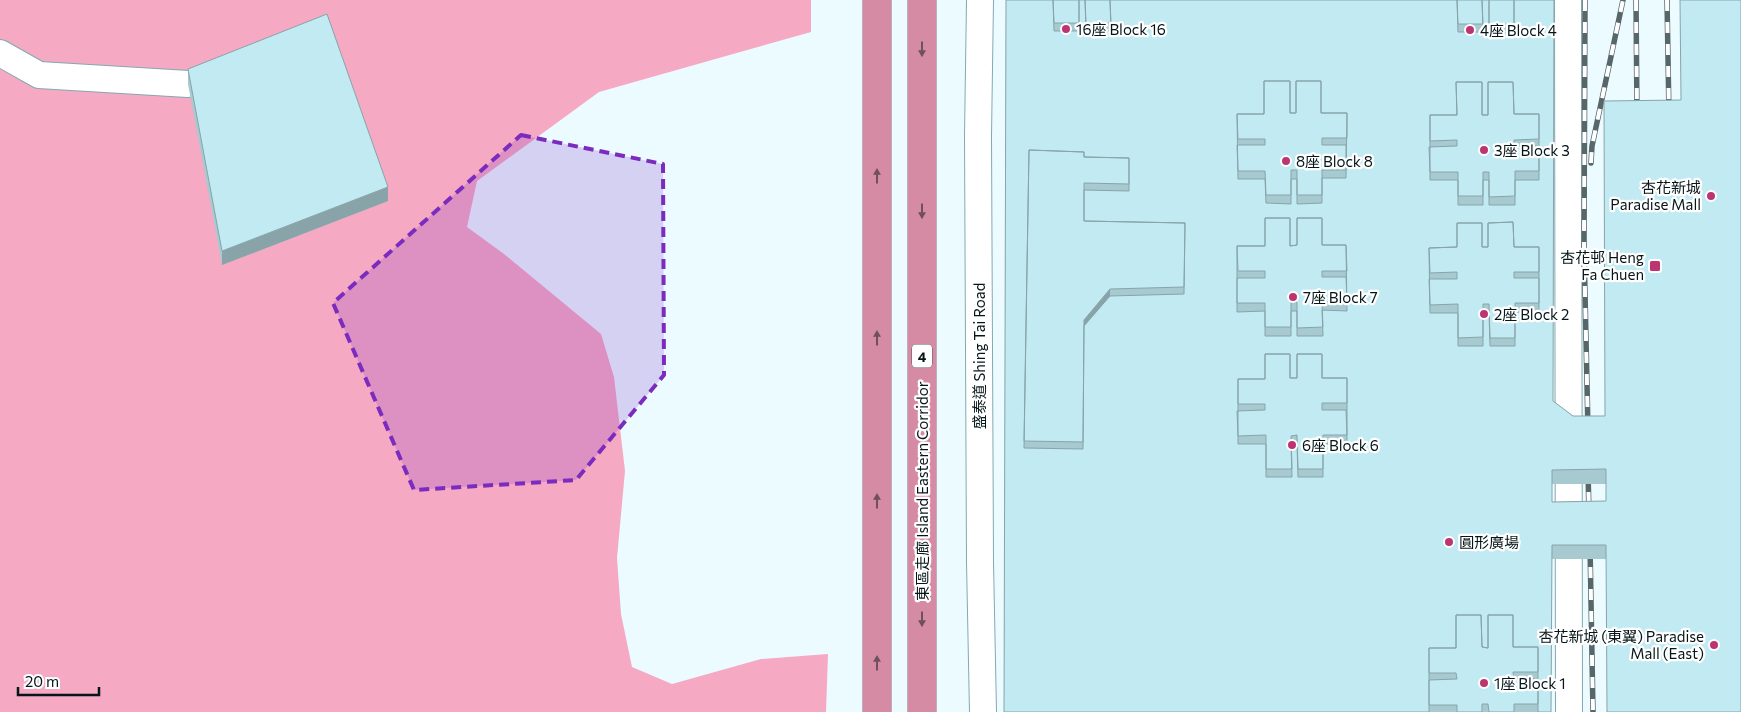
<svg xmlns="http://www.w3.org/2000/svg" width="1741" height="712" font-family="Commissioner,'Noto Sans TC',sans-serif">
<rect width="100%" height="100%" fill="#ecfbff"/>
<path fill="#f5a9c3" d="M0,0H811V32L599,92L477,181L467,227L504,254L601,334L614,377L625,471L617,558L621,614L632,667L672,684L761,659L828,654L826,712H0Z"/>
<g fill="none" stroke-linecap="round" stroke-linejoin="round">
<defs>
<path id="minor" d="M980,0L978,136L980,562L983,712
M1568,0L1569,712
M0,53L39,75L188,84"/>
<path id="highway" d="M877,712V0
M922,712V0"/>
</defs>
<use href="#minor" stroke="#83a9b1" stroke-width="28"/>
<use href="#highway" stroke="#8d6274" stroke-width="29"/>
<use href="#minor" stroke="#fff" stroke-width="26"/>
<use href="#highway" stroke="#d68ba5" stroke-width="28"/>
<defs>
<path id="rail" d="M1585,0L1584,247L1588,430
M1636,0L1637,115
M1667,0L1669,115
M1591,163L1592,146L1623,0
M1588,470L1589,515
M1590,545L1593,712"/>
</defs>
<use href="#rail" stroke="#576669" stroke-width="5.5"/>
<use href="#rail" stroke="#fff" stroke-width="4" stroke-dasharray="11" stroke-linecap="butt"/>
</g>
<path fill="#a7c9d0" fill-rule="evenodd" d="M1006,0H1554L1553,401L1573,416H1605L1681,100L1741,0L1606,559H1552L1551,712H1004ZM1552,484H1606V501L1552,502Z
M188,69L388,201L222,265L188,84Z"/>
<path fill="#88a4a9" d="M388,187V201L222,265V251Z
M1110,289V310L1084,340V320Z"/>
<path fill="#c2eaf2" stroke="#88a4a9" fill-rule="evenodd" d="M1006,0H1053L1054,31H1079V0H1085L1086,31H1111L1110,0H1457L1458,32H1483L1482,0H1489V32L1514,33V0H1554L1553,401L1573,416H1605L1604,101L1681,100L1680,0H1741V712H1607L1606,545H1552L1551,712H1538V647H1513V615H1488V648L1482,647L1481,615H1456V648H1429V712H1004ZM1264,81H1290V113H1296V81H1321V113H1347L1346,178H1322V203L1297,204V179H1291V204L1266,203L1265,179H1238L1237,114H1264ZM1456,82H1482V115H1488V82H1513L1514,114H1539V180H1515V205H1489V180H1483V205H1458V180H1430V115H1457ZM1029,150L1084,152V157L1129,158V191L1084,190V221L1185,223L1184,294L1110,296L1084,326L1083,449L1024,448ZM1265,218H1290V246L1297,245V218H1322V245H1346L1347,311L1322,310L1323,336H1297V311H1291V336H1265V311L1237,312V246H1265ZM1513,222L1514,247H1539V312H1515V346H1490L1489,312H1483V346H1458V313H1430L1429,248L1457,247V223H1482V247H1488V223ZM1265,354H1290V378H1297V354H1322V378H1347V443L1323,444V477H1298L1297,444H1291L1292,477H1266V444H1238V379H1265ZM1606,469V501L1552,502V470Z
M1053,0H1079V23H1054Z
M1085,0H1110L1111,23H1086Z
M1457,0H1482L1483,24H1458Z
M1489,0H1514V24H1489Z
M327,14L388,187L222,251L188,69Z
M1264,81H1290V113H1296V81H1321V113H1347V138H1322V145H1346V170H1322V195H1297V170H1291V195H1266L1265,171H1238L1237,145H1265V139H1238L1237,114H1264Z
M1456,82H1482V115H1488V82H1513L1514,114H1539V139L1514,140V146H1539V171H1515V196L1489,197V172H1483V196H1458V172H1430L1429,147L1457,146V140L1430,141V115H1457Z
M1029,150L1084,152V157L1129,158V184L1084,183V221L1185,223L1184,287L1110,289L1084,320L1083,442L1024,441Z
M1265,218H1290V246L1297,245V218H1322V245H1346L1347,271H1322V277H1346L1347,302H1322L1323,327L1297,328V302H1291V327H1265V303H1237V278H1265V271H1238L1237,246H1265Z
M1513,222L1514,247H1539V272H1514V278H1539V303H1515V338H1490L1489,304H1483V337L1458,338V304L1430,305L1429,279H1457V272L1430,273L1429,248L1457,247V223H1482V247H1488V223Z
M1265,354H1290V378H1297V354H1322V378H1347V403H1322V410H1346L1347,435H1323V469H1298L1297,435L1291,436L1292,469H1266V435L1238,436L1237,411L1265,410V404H1238V379H1265Z
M1456,615H1481L1482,647L1488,648V615H1513V647H1538V672H1513L1514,679H1538V704H1514V712H1489L1488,704H1482V712H1457V705H1429V680L1457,679L1456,673H1429V648H1456Z"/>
<defs><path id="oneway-solid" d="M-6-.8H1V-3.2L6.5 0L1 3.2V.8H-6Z" transform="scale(1.25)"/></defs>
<g fill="#6e505e">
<use href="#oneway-solid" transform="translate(922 49) rotate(90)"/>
<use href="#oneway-solid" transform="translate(877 176) rotate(-90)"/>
<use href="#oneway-solid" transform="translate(922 211) rotate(90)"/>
<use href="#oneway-solid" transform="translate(877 338) rotate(-90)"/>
<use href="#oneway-solid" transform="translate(877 501) rotate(-90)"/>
<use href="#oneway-solid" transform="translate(922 619) rotate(90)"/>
<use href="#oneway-solid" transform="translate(877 663) rotate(-90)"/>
</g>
<path fill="#7b2cbf" fill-opacity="0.2" stroke="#7b2cbf" stroke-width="4" stroke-dasharray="10 6" stroke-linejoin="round" d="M521,135L663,164L664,375L576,480L414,490L333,303Z"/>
<g fill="#bc3471" stroke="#fff" stroke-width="2">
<circle cx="1066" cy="29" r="5"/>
<circle cx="1470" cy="30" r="5"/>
<circle cx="1484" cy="150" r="5"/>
<circle cx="1286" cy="161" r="5"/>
<circle cx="1711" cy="196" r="5"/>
<rect x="1649" y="260" width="12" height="12" rx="2.5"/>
<circle cx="1293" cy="297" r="5"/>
<circle cx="1484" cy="314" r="5"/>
<circle cx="1292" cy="445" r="5"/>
<circle cx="1449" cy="542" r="5"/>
<circle cx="1714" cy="645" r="5"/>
<circle cx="1484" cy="683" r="5"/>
</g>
<g text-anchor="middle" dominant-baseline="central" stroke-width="4.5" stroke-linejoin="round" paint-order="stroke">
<rect fill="#fff" stroke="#515b5d" stroke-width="1" x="912" y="344.5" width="20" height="23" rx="4"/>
<g font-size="14" font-weight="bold" fill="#061518">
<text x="922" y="356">4</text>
</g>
<g font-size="15" fill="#061518" stroke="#fff" text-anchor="start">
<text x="1076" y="29">16座 Block 16</text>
<text x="1480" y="30">4座 Block 4</text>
<text x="1494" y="150">3座 Block 3</text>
<text x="1296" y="161">8座 Block 8</text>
<text x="1701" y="187" text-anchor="end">杏花新城<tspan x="1701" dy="17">Paradise Mall</tspan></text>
<text x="1644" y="257" text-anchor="end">杏花邨 Heng<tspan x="1644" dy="17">Fa Chuen</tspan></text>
<text x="1303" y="297">7座 Block 7</text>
<text x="1494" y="314">2座 Block 2</text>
<text x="1302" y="445">6座 Block 6</text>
<text x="1459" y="542">圓形廣場</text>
<text x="1704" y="636" text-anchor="end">杏花新城 (東翼) Paradise<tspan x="1704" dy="17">Mall (East)</tspan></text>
<text x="1494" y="683">1座 Block 1</text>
</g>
<g font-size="15" fill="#061518" stroke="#fff">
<text transform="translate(979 356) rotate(-90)">盛泰道 Shing Tai Road</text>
<text transform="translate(922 491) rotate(-90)">東區走廊 Island Eastern Corridor</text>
</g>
</g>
<path d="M18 687v8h81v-8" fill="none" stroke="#061518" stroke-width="2.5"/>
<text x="25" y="687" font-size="15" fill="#061518" stroke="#ffffff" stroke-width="4" paint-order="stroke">20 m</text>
</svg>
